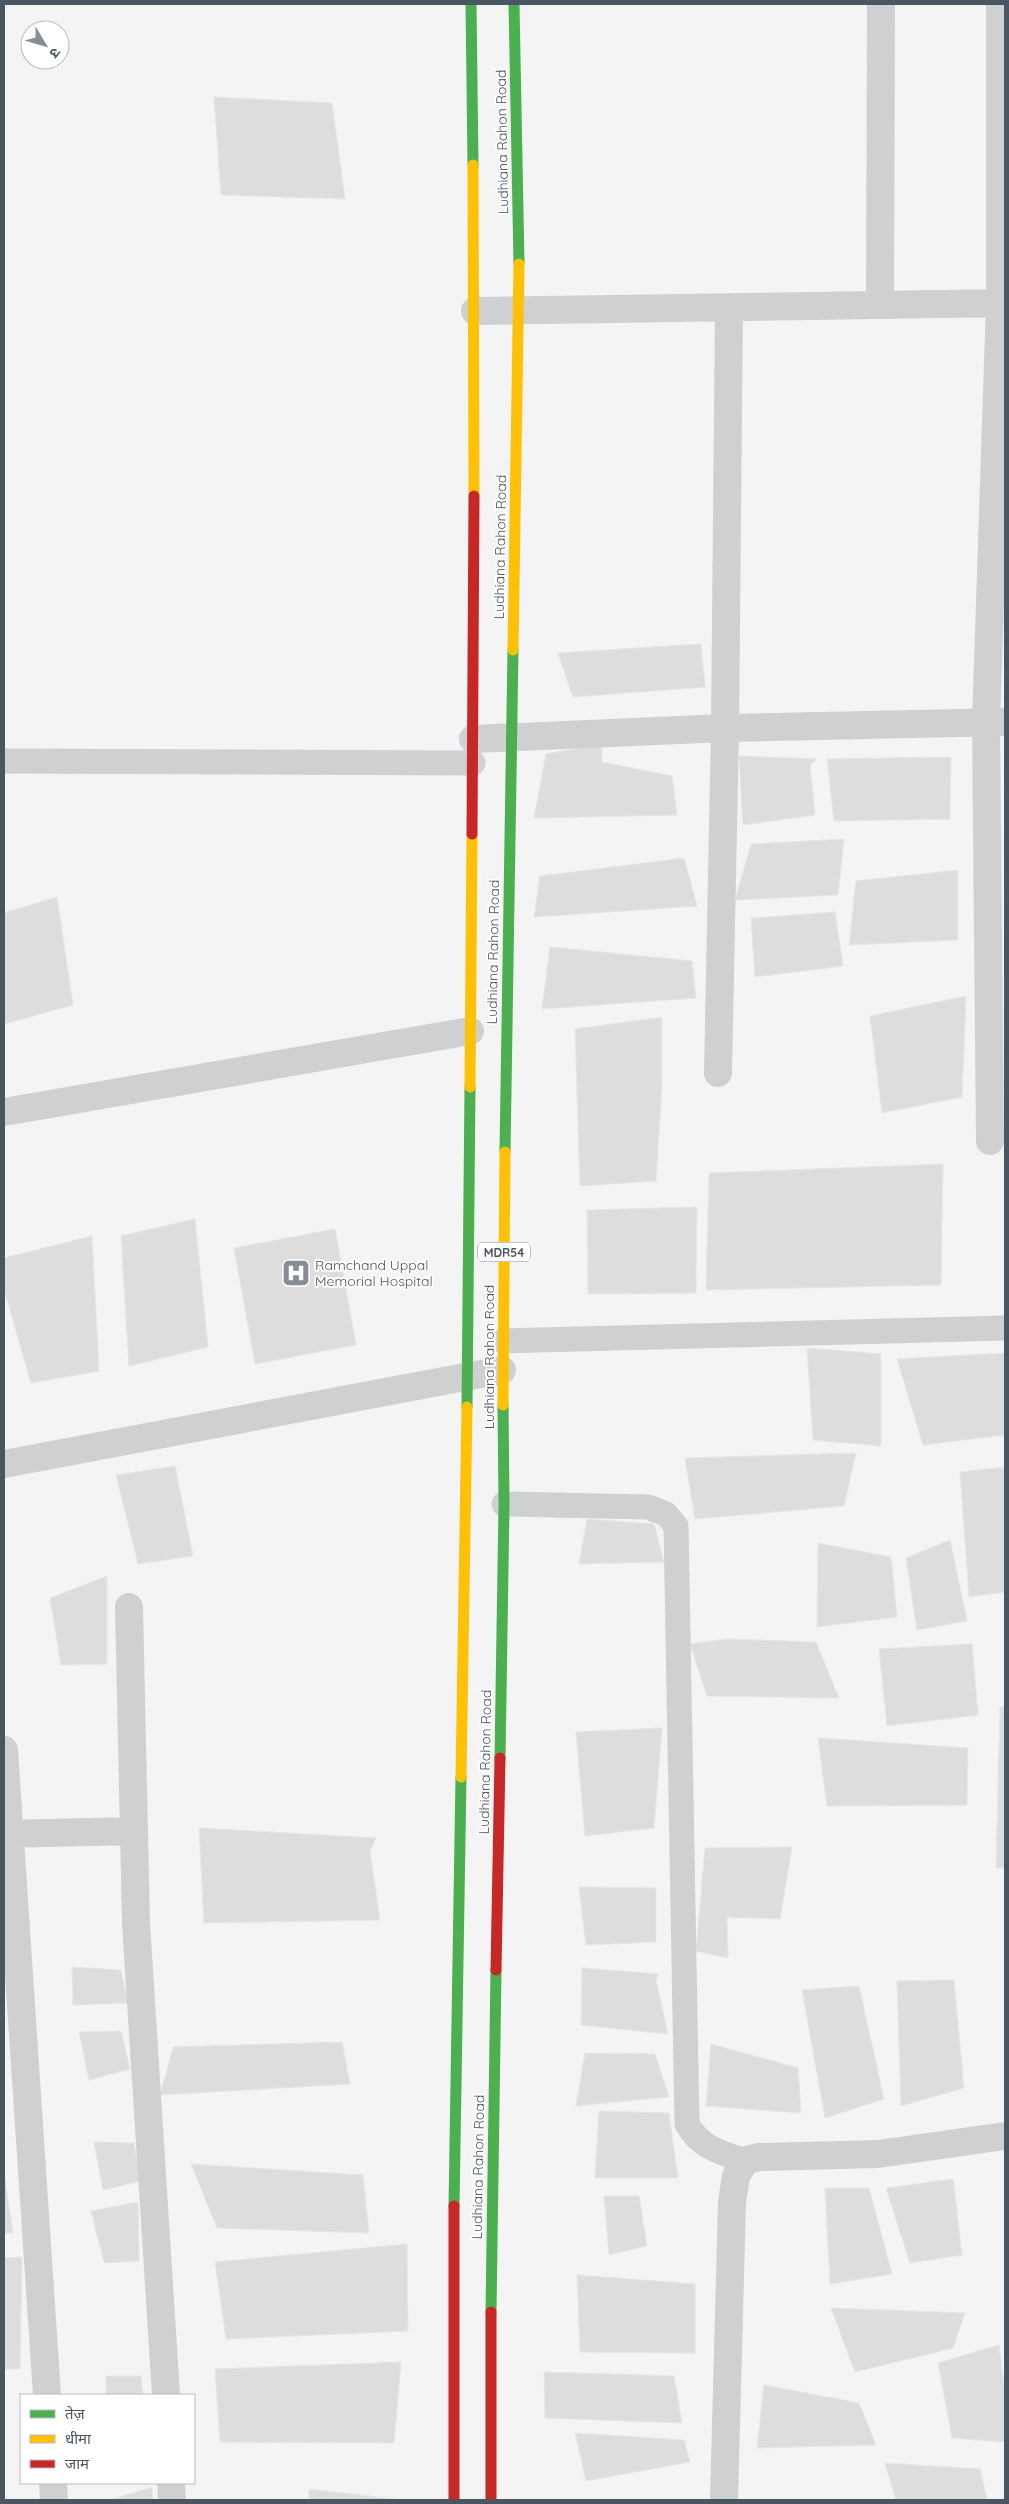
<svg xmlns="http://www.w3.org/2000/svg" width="1009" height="2504" font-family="Quicksand,'Noto Sans Devanagari',sans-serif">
<rect width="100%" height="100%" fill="#f4f4f4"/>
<path fill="#ddddde" stroke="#e5e6e7" d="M214,97L332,103L345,199L221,195Z
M701,644L705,687L573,697L558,653Z
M602,744V762L672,776L677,815L534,818L546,754Z
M739,756L816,759L810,765L815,815L743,825Z
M951,757L950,819L834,821L827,759Z
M844,839L838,895L735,900L751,844Z
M684,858L697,906L534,917L540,876Z
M958,870V940L849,945L856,881Z
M57,897L73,1005L4,1024V913Z
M835,912L843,966L755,977L751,918Z
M550,947L692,961L696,998L542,1009Z
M966,996L962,1097L882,1113L870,1016Z
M662,1017V1083L656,1181L580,1186L575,1029Z
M943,1164L941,1285L706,1290L709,1173Z
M697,1207L696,1293L588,1294L587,1210Z
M195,1219L208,1347L129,1366L121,1236Z
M335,1229L356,1345L255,1364L234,1248Z
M92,1236L99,1371L31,1383L4,1289V1258Z
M807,1348L881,1354V1446L813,1440Z
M1005,1353V1435L923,1445L897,1359Z
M856,1453L844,1506L695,1519L685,1458Z
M175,1466L193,1556L138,1564L116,1475Z
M1005,1467V1592L969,1597L960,1472Z
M587,1519L654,1524L664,1562L579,1564Z
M950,1540L967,1621L917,1630L906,1558Z
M818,1543L891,1557L897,1617L817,1627Z
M107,1576V1664L61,1665L50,1598Z
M728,1639L816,1642L839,1698L707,1696L690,1644Z
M972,1644L978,1715L887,1726L879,1649Z
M1005,1706V1867L996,1868L1000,1707Z
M662,1728L654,1828L585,1836L576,1732Z
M818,1738L968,1748L967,1805L827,1806Z
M199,1828L376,1838L370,1852L380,1920L204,1923Z
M792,1847L780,1919L727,1917L728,1958L696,1951L705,1848Z
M579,1887L656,1888V1942L586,1945Z
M72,1967L121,1970L128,2003L73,2005Z
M582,1968L658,1974L656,1981L668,2034L581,2025Z
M954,1980L964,2088L901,2106L897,1981Z
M859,1986L884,2099L825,2118L802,1990Z
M121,2031L130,2069L89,2080L79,2032Z
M342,2042L350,2084L160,2095L173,2047Z
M711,2044L798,2068L801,2113L706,2106Z
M585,2053L655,2054L669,2097L576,2106Z
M599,2111L669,2113L678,2178H595Z
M94,2142L134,2143L141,2181L103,2190Z
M191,2164L363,2175L369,2233L217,2228Z
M4,2173L13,2233H4Z
M953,2179L962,2255L910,2263L886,2188Z
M825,2188H869L892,2274L830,2284Z
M604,2196H639L647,2246L609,2255Z
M138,2202L139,2261L104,2263L91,2211Z
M407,2244L408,2331L226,2339L215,2262Z
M22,2257L20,2369H4V2258Z
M577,2275L695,2284V2353L580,2352Z
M831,2308L965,2313L953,2348L855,2372Z
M999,2345L1005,2395V2442L952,2438L938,2363Z
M401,2362L394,2443L220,2442L215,2369Z
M544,2372L674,2376L682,2423L545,2418Z
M106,2376H141L143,2395H106Z
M764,2385L859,2403L876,2445L757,2448Z
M575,2433L684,2440L690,2462L586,2481Z
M885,2463L980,2469L987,2500H896Z
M152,2487L153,2500H110Z
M309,2489L402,2500H309Z"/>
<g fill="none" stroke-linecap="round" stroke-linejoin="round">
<path stroke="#ced0d2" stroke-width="25" d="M4,761L473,763
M503,1341L1005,1328
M504,1504L648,1507L666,1514L676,1526L687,2124C702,2149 718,2151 745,2161"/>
<path stroke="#ced0d2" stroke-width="28" d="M880,305L881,4
M475,311L1005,303
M473,739L725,728L1005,722
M718,1073L725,728L729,307
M4,1112L470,1031
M990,1141L986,723L1000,303V4
M4,1464L502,1370
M129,1607L136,1923L166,2395
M4,1750L47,2395
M4,1834L134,1831
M53,2483L54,2500
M171,2483L172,2500
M724,2500L732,2202L736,2176L745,2161L758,2157L878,2154L1005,2136"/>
<path stroke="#4caf50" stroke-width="11" d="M471,4L473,165
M514,4L519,264
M505,1152L513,650
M467,1407L470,1087
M500,1758L504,1504L503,1405
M454,2206L461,1777
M491,2312L496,1970"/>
<path stroke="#ffc107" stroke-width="11" d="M473,165L474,496
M513,650L519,264
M470,1087L472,834
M503,1405L505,1152
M461,1777L467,1407"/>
<path stroke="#c62828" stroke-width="11" d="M472,834L474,496
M496,1970L500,1758
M491,2312V2500
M454,2500V2206"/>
</g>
<defs>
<symbol id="hospital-square" viewBox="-11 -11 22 22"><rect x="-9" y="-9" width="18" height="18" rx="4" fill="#868d94" stroke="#fff"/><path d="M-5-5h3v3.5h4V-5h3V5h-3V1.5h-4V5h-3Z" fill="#fff"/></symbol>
</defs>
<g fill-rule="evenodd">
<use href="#hospital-square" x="280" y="1257" width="32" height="32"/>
</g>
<g text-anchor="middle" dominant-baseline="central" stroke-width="4" stroke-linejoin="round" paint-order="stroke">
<rect fill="#fff" stroke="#808990" stroke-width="1" x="478" y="1242.5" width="52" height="19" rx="4"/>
<g font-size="12" font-weight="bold" fill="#4a5661">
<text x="504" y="1252">MDR54</text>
</g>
<g font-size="14" fill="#4a5661" stroke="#fff">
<text transform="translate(502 142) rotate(-91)">Ludhiana Rahon Road</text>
<text transform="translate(500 547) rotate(-89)">Ludhiana Rahon Road</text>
<text transform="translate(493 952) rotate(-89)">Ludhiana Rahon Road</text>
<text transform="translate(489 1357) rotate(-90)">Ludhiana Rahon Road</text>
<text transform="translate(485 1762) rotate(-89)">Ludhiana Rahon Road</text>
<text transform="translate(478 2167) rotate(-89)">Ludhiana Rahon Road</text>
</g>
<g font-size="14" fill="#4a5661" stroke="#fff" text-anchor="start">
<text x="315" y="1265">Ramchand Uppal<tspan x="315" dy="16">Memorial Hospital</tspan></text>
</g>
</g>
<rect width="1009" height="2504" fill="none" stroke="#4a5661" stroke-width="10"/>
<rect x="20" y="2394" width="175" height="90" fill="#ffffff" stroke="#b7bbc0"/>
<rect x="30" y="2410" width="25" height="8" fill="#4caf50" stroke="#b7bbc0"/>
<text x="65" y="2419" font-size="15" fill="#4a5661">तेज़</text>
<rect x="30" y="2435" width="25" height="8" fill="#ffc107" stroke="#b7bbc0"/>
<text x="65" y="2444" font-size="15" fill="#4a5661">धीमा</text>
<rect x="30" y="2460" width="25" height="8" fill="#c62828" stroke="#b7bbc0"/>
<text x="65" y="2469" font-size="15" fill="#4a5661">जाम</text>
<g transform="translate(45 45) rotate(128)"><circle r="24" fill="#ffffff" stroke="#b7bbc0"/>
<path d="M0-4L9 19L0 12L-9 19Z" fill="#868d94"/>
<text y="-8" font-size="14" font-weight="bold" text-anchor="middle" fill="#4a5661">उ</text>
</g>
</svg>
